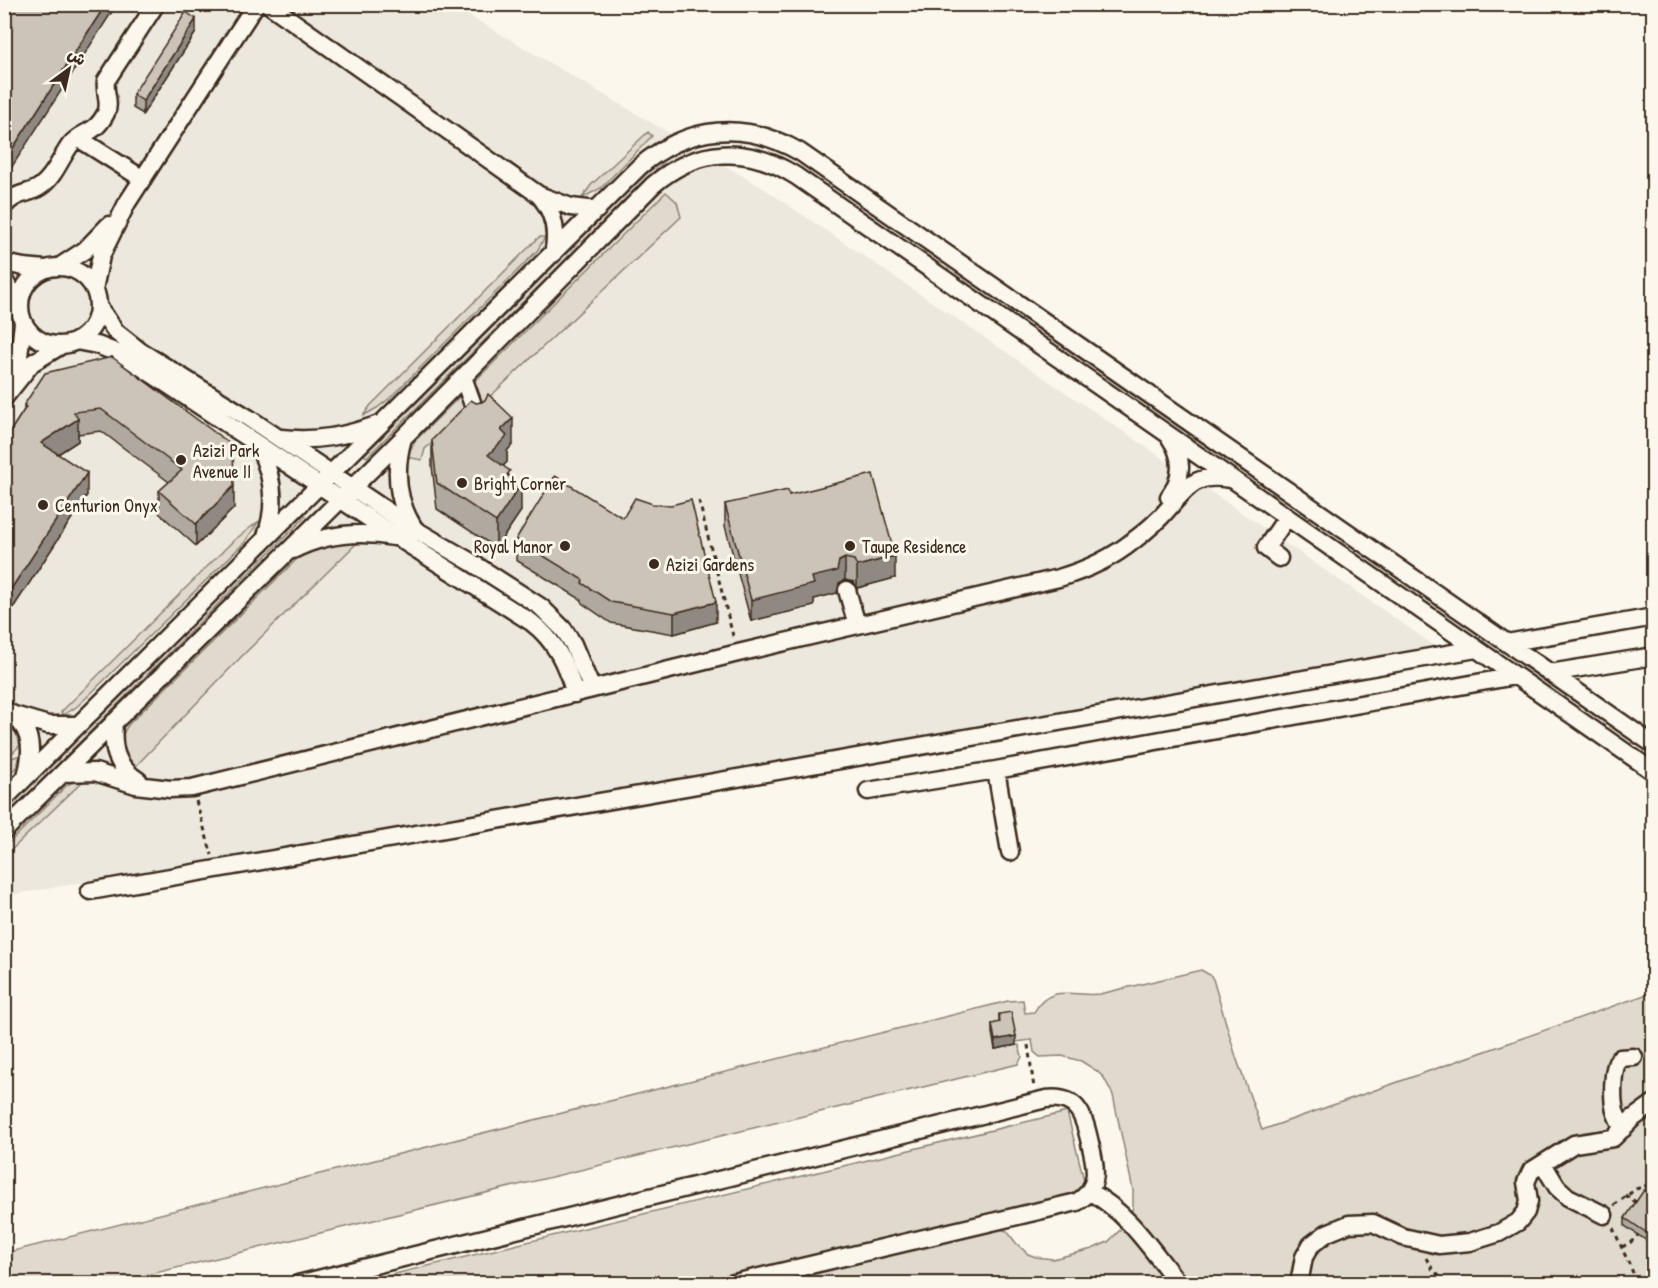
<svg xmlns="http://www.w3.org/2000/svg" width="1658" height="1288" font-family="'Patrick Hand','Playpen Sans Arabic',sans-serif">
<rect width="100%" height="100%" fill="#fbf7ec"/>
<filter id="ink" filterUnits="userSpaceOnUse"><feTurbulence type="fractalNoise" baseFrequency=".0167" numOctaves="2"/><feDisplacementMap in="SourceGraphic" scale="12" xChannelSelector="R" yChannelSelector="G"/><feConvolveMatrix kernelMatrix="1 2 1 2 8 2 1 2 1" color-interpolation-filters="sRGB"/></filter>
<g filter="url(#ink)">
<path fill="#ede8dd" d="M4,5H451L763,188L1139,442L1438,648L5,896Z"/>
<path fill="#dfd9ce" stroke="#8d8276" stroke-width="1.5" d="M648,132L652,136L601,188L582,198L591,185Z
M663,157V163L367,457L364,455Z
M666,192L677,202L681,217L479,407L472,384Z
M539,237H545L537,251L390,398L377,408L363,416L370,406Z
M463,393L468,413L425,449L422,460L406,457L416,440Z
M304,514L306,516L5,817V810Z
M259,521L245,542L85,699L75,708L63,715L61,712L233,541Z
M359,541L244,654L132,770C120,758 118,737 129,724L300,556L318,546Z
M7,719L22,743L5,761V723Z
M20,755L16,767L5,780V766L12,758Z
M81,777L83,781L5,856V847L67,785Z
M1201,970L1210,975L1213,979L1236,1057L1262,1130L1653,992V1283H771L1000,1229L1007,1231L1016,1243L1028,1254L1036,1257L1053,1259L1092,1249L1108,1242L1126,1224L1133,1207V1190L1115,1105L1113,1095L1104,1078L1097,1071L1081,1061L1062,1056L1040,1057L1034,1052L1032,1040L1015,1042L995,1049L1019,1045L1022,1057L1018,1064L114,1283L5,1284V1253L1008,1001L1023,1000L1025,1013L1034,1012C1050,983 1073,997 1100,994Z
M1067,1112L1087,1192L702,1283L353,1284Z"/>
<g fill="none" stroke-linecap="round" stroke-linejoin="round">
<defs>
<path id="minor" d="M268,4L539,195C554,212 558,232 553,254
M78,138L143,179
M539,195L571,207L597,210
M4,206C18,190 28,196 41,186C55,176 61,157 71,144C83,130 95,135 106,113C111,103 104,92 106,81L156,4
M4,263L24,267L45,269
M20 306a39 39 0 1 1 78 0a39 39 0 1 1-78 0Z
M59,267L85,250L109,225
M4,280L20,306
M94,289L101,256L127,203L256,4
M98,306L116,332L140,351L250,419L414,529L471,562L541,607L564,630L573,644L592,689
M76,341L97,345L125,356L397,537L531,622C556,641 566,664 575,694
M463,377L478,419
M4,382L19,356L23,323
M4,398L32,363L62,345
M281,438C316,442 346,436 379,424
M403,438C394,470 396,500 414,528
M258,446C273,474 277,505 266,536
M1169,497C1183,478 1184,458 1170,438
M293,550C324,534 360,531 394,537
M1279,558L1266,548L1287,517
M847,590L857,625
M1507,643L1654,617
M1550,673L1654,656
M4,709C32,725 34,748 26,776
M14,715L48,725H78
M114,722C112,748 115,766 139,781
M996,770L1010,852
M63,773L95,772L136,785L170,789L192,788L738,653L1059,578C1086,570 1111,559 1133,541C1145,532 1158,521 1168,509C1188,486 1196,473 1229,479
M868,791L996,770L1515,676
M4,799L639,167C688,125 744,120 800,152L1654,745
M4,831L403,438L653,185C697,147 748,145 796,176L1654,772
M90,891L1476,649
M1623,1129C1620,1123 1617,1117 1615,1111C1612,1099 1612,1064 1620,1058L1634,1057
M1543,1164L1557,1187L1568,1197L1604,1215
M1090,1192C1128,1212 1152,1251 1179,1284
M298,1284L1046,1099C1079,1095 1084,1117 1090,1143C1096,1166 1101,1188 1077,1202L730,1284
M1299,1284L1304,1257L1311,1245L1327,1233L1349,1224L1373,1223L1403,1237L1439,1245L1470,1242L1499,1233L1518,1222L1526,1212L1529,1201L1526,1182L1531,1171L1574,1144L1613,1138L1632,1119L1654,1103"/>
</defs>
<use href="#minor" stroke="#3b2a1e" stroke-width="21"/>
<path stroke="#3b2a1e" stroke-width="3" stroke-dasharray="4.5 4.5" stroke-linecap="butt" d="M699,501L734,640
M196,801L212,855
M1028,1045L1034,1088
M1625,1195L1639,1204
M1614,1205L1636,1189L1654,1183
M1613,1228L1638,1284
M1622,1247L1631,1242L1638,1235
M1426,1258L1433,1270L1447,1284"/>
<use href="#minor" stroke="#fbf7ec" stroke-width="16"/>
</g>
<path fill="#afa99f" stroke="#3b2a1e" stroke-width="1.5" d="M196,32L143,114L133,108V94Z
M112,357L234,508L196,546L159,513V491L169,482L101,431L78,434V441L58,454L87,495L9,614L4,611V441L24,410V405Z
M486,399L513,444L507,451V462L503,466L510,477L521,511L496,548L437,509L432,466V440L476,403L482,402Z
M789,495L895,578L857,588L854,582L845,580L839,583L837,593L814,599V606L751,621L725,526V504Z
M623,518L716,622L674,634L611,623L582,603V600L516,560V539Z
M999,1014L1016,1045L995,1049L992,1033V1024L999,1023Z
M1653,1181L1647,1241L1625,1226V1218Z"/>
<path fill="#8f8982" stroke="#3b2a1e" stroke-width="1.5" d="M106,4H117L4,179V162Z
M196,19V32L143,114V101Z
M513,418V444L507,451V462L488,482V455L501,430Z
M78,419V441L41,465V443Z
M87,473V495L9,614V592Z
M521,484V511L496,548V522Z
M234,486V508L196,546V524Z
M895,556V578L857,588V566Z
M845,558V580L839,583L837,593L814,599V606L751,621V600L812,577Z
M716,602V622L674,634V613Z
M1016,1036V1045L995,1049V1040Z
M1653,1223V1231L1647,1241V1233Z"/>
<path fill="#ccc4b9" stroke="#3b2a1e" stroke-width="1.5" d="M4,4H106L4,162Z
M186,12L196,19L143,101L133,94Z
M112,357L233,446L234,486L196,524L159,491L182,470L101,409L74,412L78,419L41,443L87,473L9,592L4,589V441L26,407L24,405L45,373Z
M488,394L513,418L501,430L507,436L488,455L510,471L507,475L521,484L496,522L437,483L432,440L471,400L476,403L482,402L486,399Z
M873,474L895,556L857,566L854,560L845,558L839,561L837,571L812,577L814,584L751,600L725,504L788,490L789,495Z
M555,476L623,518L635,498L653,504L671,505L691,500L716,602L674,613L611,602L582,583L583,580L516,539Z
M1011,1012L1016,1036L995,1040L992,1024L1000,1022L999,1014Z
M1653,1181V1210L1650,1215L1653,1217V1223L1647,1233L1625,1218L1644,1190L1647,1191Z"/>
</g>
<g fill="#3b2a1e" stroke="#fbf7ec" stroke-width="2">
<circle cx="181" cy="460" r="6"/>
<circle cx="462" cy="483" r="6"/>
<circle cx="43" cy="505" r="6"/>
<circle cx="565" cy="546" r="6"/>
<circle cx="850" cy="546" r="6"/>
<circle cx="654" cy="564" r="6"/>
</g>
<g text-anchor="middle" dominant-baseline="central" stroke-width="6" stroke-linejoin="round" paint-order="stroke">
<g font-size="18" fill="#3b2a1e" stroke="#fbf7ec" text-anchor="start">
<text x="193" y="450">Azizi Park<tspan x="193" dy="21">Avenue II</tspan></text>
<text x="474" y="483">Bright Corner</text>
<text x="55" y="505">Centurion Onyx</text>
<text x="553" y="546" text-anchor="end">Royal Manor</text>
<text x="862" y="546">Taupe Residence</text>
<text x="666" y="564">Azizi Gardens</text>
</g>
</g>
<rect width="1658" height="1288" fill="none" stroke="#fbf7ec" stroke-width="24"/>
<rect x="12" y="12" width="1634" height="1264" fill="none" stroke="#3b2a1e" stroke-width="2" filter="url(#ink)"/>
<g transform="translate(69 69) rotate(33)" stroke="#fbf7ec" stroke-width="4.5" paint-order="stroke">
<path d="M0-4.5L10 22L0 15L-10 22Z" fill="#3b2a1e"/>
<text y="-9" font-size="16" font-weight="bold" text-anchor="middle" fill="#3b2a1e">ش</text>
</g>
</svg>
